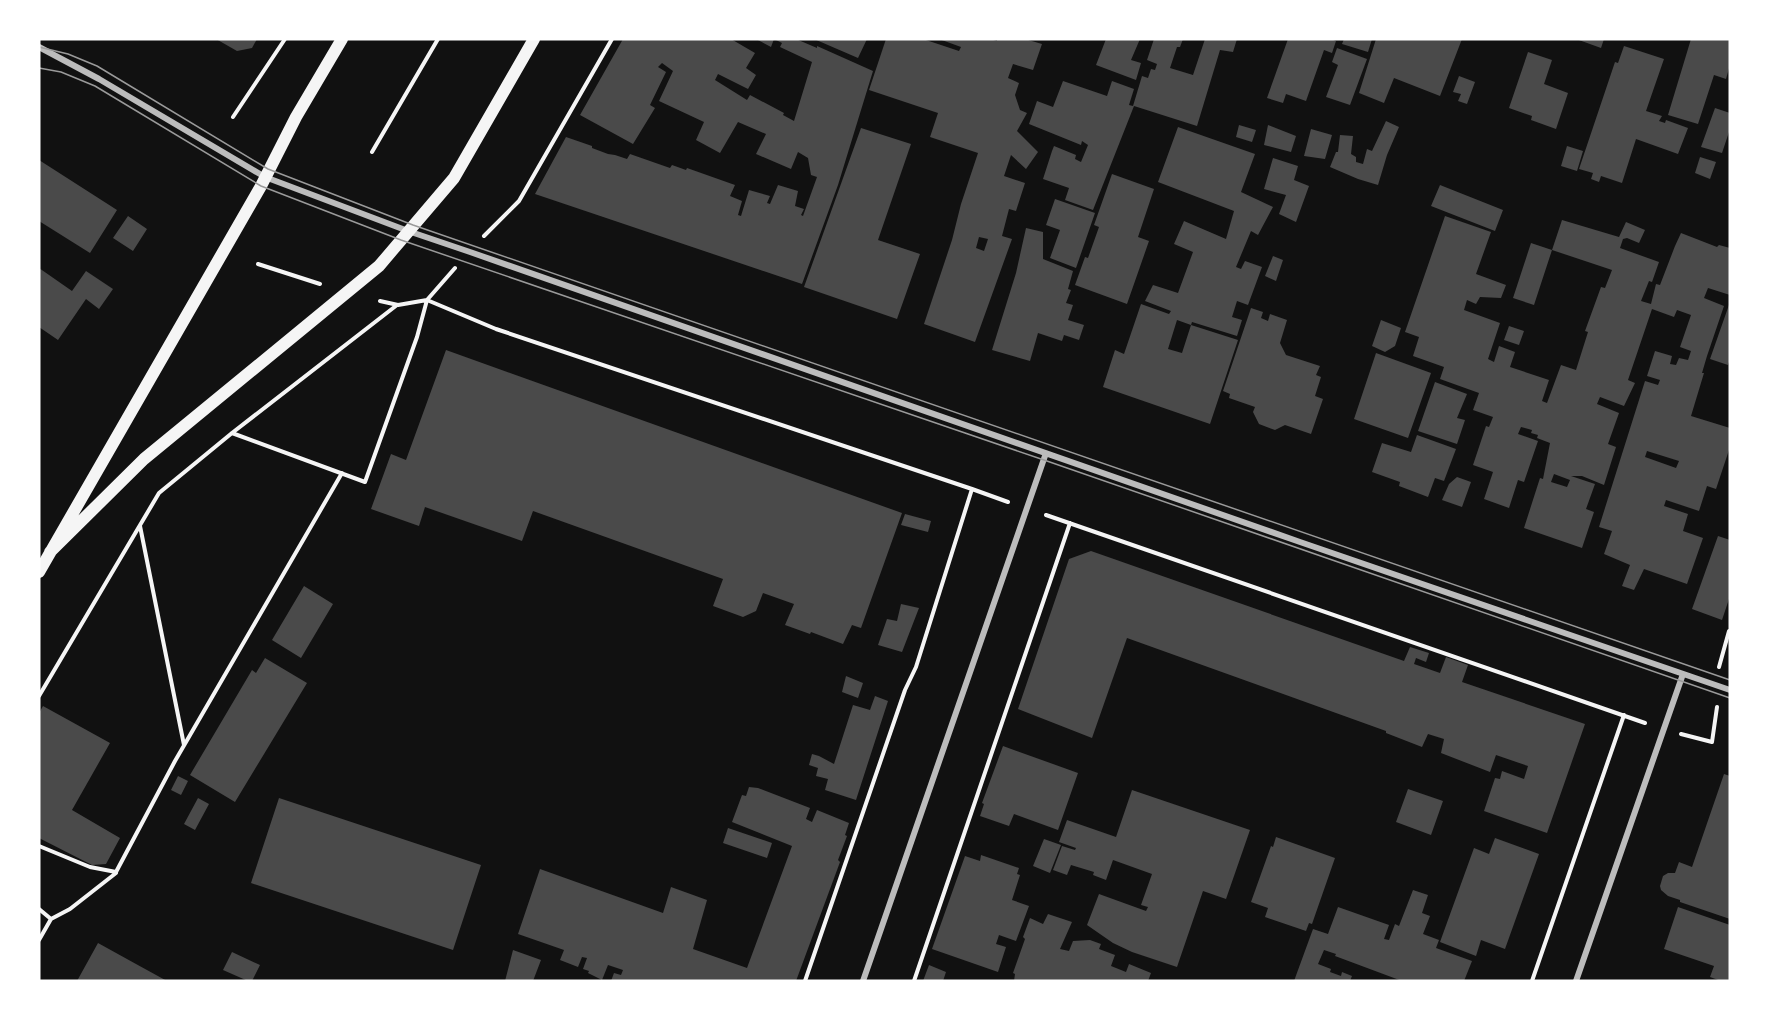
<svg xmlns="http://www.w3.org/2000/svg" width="1769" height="1020" font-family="'Nunito Sans',sans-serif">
<rect width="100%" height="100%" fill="#111"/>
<path fill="#4a4a4a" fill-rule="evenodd" d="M216,39H257L252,48L237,51Z
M623,39H731L755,53L746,68L756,75L748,89L718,74L715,80L747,100L750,95L784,113L783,115L794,121L812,62L780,47L782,43L774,39L771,47L756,39H796L817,48V46L873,71L838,185L802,284L535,194L566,137L592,146V148L608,154L615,155L627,159L630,154L670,168L672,165L686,170L687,168L735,185L730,196L742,201L738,215L741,216L749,190L770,196L767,203L770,204L778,185L798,191L795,206L804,209L801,215L803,216L817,177L811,175L808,158L798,152L791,169L756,154L766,134L738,122L720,153L696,140L704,122L659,101L673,71L662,63L658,67L666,72L650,105L655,108L633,144L580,115Z
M814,39H867L858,58Z
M886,39H923L959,51L961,47L939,39H990L997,41V39H1025L1042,44L1033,70L1013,64L1008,78L1019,83L1015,95L1020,110L1027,113L1017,131L1038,152L1026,169L1011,155L1004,176L1025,183L1016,211L1009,209L1002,236L1012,239L975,342L924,324L952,240L961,204L978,153L930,137L938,113L869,90ZM979,237L988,239L984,251L976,248Z
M1106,39H1140L1131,60L1141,63L1136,80L1096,65Z
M1154,39H1183L1180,47H1177L1170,68L1193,75L1205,39H1237L1233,52L1220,50L1197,126L1134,106L1093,210L1065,200L1069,188L1043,179L1052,151L1054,146L1076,155L1075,159L1081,162L1088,145L1082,141L1081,145L1029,124L1037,101L1053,107L1063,81L1107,96L1112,81L1134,89L1129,105L1133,106L1142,76L1148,78L1151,69L1155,70L1157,64L1147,60Z
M1288,39H1331L1336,41L1332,53L1324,50L1306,101L1286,94L1283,103L1267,98Z
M1344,39H1372L1368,52L1342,44Z
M1376,39H1462L1440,96L1394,78L1384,103L1359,93Z
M1576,39H1604L1601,48Z
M1691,39H1730V65L1726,79L1714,75L1698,124L1668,115Z
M1624,46L1664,59L1646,111L1662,116L1659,121L1665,123L1666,120L1688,128L1678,154L1636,139L1622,183L1601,176L1599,182L1591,179L1593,173L1579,169L1615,62L1618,63Z
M1337,48L1367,59L1350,105L1326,97L1338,65L1332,62Z
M1528,52L1552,60L1544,84L1568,93L1556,129L1531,120L1532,116L1509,108Z
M1459,76L1475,82L1467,104L1458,101L1461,94L1453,92Z
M1715,108L1730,113V129L1722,153L1701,147Z
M1386,121L1399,127L1387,155L1378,185L1358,179L1330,167L1336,152H1338L1340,135L1353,136L1351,154L1356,157V162L1363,164L1367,149L1372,151Z
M1239,125L1256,130L1252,142L1236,137Z
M1268,125L1296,136L1291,152L1264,145Z
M1178,127L1255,154L1241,192L1273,207L1258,235L1251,231L1236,267L1241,269L1245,261L1262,267L1248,305L1237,301L1232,317L1242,320L1237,336L1192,322L1191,325L1177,320L1168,349L1182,353L1191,325L1238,340L1210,424L1103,387L1115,350L1124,354L1141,304L1169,314L1171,311L1145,301L1153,285L1178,293L1193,252L1174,244L1184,221L1226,239L1234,211L1158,182Z
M861,128L911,144L878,240L920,254L897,319L804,287Z
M1311,129L1332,135L1325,159L1304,156Z
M1567,146L1583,151L1577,171L1561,166Z
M1700,157L1716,162L1710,179L1695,173Z
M1273,158L1298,166L1294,180L1309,186L1296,222L1279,214L1286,195L1264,189Z
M39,160L117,210L90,253L39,221Z
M1112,174L1154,189L1138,237L1149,241L1127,304L1075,285L1085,257L1088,258L1099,227L1094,225Z
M1440,185L1503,210L1495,231L1431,206Z
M1055,199L1095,213L1076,268L1050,258L1060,230L1046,225Z
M128,216L147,229L133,251L113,238Z
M1445,216L1491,232L1476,274L1506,285L1501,298L1480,297L1476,304L1467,300L1464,310L1500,323L1488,359L1494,362L1499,346L1515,352L1510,367L1549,380L1542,401L1547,403L1561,365L1576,370L1588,332L1585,331L1601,287L1605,288L1612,270L1552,250L1534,305L1513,298L1531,243L1552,250L1562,220L1619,237L1626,222L1645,230L1639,243L1627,238L1623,239L1620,248L1659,262L1652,282L1649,281L1641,301L1651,304L1656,284L1660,285L1675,246L1681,233L1717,247L1719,245L1730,248V295L1708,288L1704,298L1724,306L1707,356L1702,373H1704L1691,416L1730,428V447L1716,489L1707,486L1699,511L1666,500L1664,506L1688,514L1683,531L1703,538L1687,584L1644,569L1634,590L1622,586L1630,565L1604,554L1612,531L1599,527L1645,381L1658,385L1660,380L1647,376L1655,351L1672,356L1670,364L1676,365L1679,358L1688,360L1691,351L1680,347L1691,315L1677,310L1674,317L1652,309L1628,380L1635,383L1624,406L1600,397L1597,404L1619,413L1608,444L1616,447L1604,485L1582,476H1571L1595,484L1586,509L1594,512L1582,548L1524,528L1540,478L1543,479L1550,443L1537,438L1538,435L1531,433L1532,430L1521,427L1518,434L1538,441L1524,482L1518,480L1509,508L1484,499L1493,472L1473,465L1486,426L1489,427L1493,417L1473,410L1479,393L1440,379L1444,367L1413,356L1419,337L1405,332ZM1647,451L1679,461L1676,468L1645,457ZM1554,474L1570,480L1567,487L1551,482Z
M1026,228L1043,232V259L1073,271L1068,289L1071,290L1066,303L1073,305L1068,320L1084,325L1079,340L1064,335L1062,341L1038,333L1030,361L992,350L1016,273Z
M1273,256L1283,260L1276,281L1265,276Z
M39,268L72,291L86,271L113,289L99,309L86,299L58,340L39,327Z
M1730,302V359L1728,365L1710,359Z
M1251,308L1263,312L1261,318L1268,321L1270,314L1287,320L1280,343L1286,355L1320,366L1316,375L1321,377L1315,396L1323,399L1311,434L1285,425L1275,430L1259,424L1253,412L1255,407L1229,398L1230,394L1223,391Z
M1381,320L1401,328L1395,346L1385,352L1372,346Z
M1509,326L1524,331L1519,345L1504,340Z
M446,350L902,513L861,628L852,625L843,644L811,632L810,634L785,625L794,604L763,593L756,611L743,617L713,606L723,579L533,511L522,541L425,507L419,526L371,509L391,454L406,460Z
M1376,353L1431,373L1408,438L1354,419Z
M1435,382L1467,394L1457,418L1465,420L1457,444L1418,431Z
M1417,435L1456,449L1444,481L1435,478L1428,497L1399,486L1400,482L1372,472L1382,443L1411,452Z
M1457,477L1471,482L1462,507L1442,500L1449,484Z
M905,514L931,521L928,532L901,525Z
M1718,536L1730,540V600L1729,599L1722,620L1692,609Z
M1091,551L1404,661L1410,647L1429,653L1426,662L1416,658L1414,664L1440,673L1446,657L1468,665L1462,682L1585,724L1547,833L1484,811L1495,778L1500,779L1502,771L1524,779L1528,766L1496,755L1490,772L1441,753L1444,739L1428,734L1422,747L1386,733V731L1127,638L1092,738L1018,709L1069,559Z
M304,586L333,604L301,658L272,640Z
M901,604L919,608L902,652L878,645L887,619L897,621Z
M265,658L307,683L235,802L190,775L252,670L256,673Z
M846,676L863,683L858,698L842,692Z
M875,696L888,701L856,800L825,790L828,779L816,776L818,768L809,765L812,754L819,756L834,764L853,705L870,710Z
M43,706L110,743L72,810L120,838L106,864L92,865L39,838V713Z
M1003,746L1078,773L1058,830L1014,814L1009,826L980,816L984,804L982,803Z
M1724,774L1730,776V919L1680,902V900L1668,896L1661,890L1660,886L1663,876L1668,873H1675L1679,862L1692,867Z
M178,776L188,781L181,795L171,790Z
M749,787L758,788L810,808L806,819L812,822L817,810L849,823L845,835L847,836L838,860L840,862L796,981H611L614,973L621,975L623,970L608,965L602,980L588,973L589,971L583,969L587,958L582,957L578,967L560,960L564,950L518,934L540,869L663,913L671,887L707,900L693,949L747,968L792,846L732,822L742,795L746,796Z
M1408,789L1443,801L1431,835L1396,822Z
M1132,790L1250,830L1226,899L1203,891L1177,967L1132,952L1113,943L1087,925L1099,894L1146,911L1148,907L1141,905L1152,874L1113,860L1106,880L1093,875L1094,872L1071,865L1067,875L1053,870L1062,846L1075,850L1076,848L1059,842L1067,820L1116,837Z
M198,798L209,804L195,830L184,824Z
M279,798L481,865L453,950L251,883Z
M728,828L772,843L767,858L723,843Z
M1276,837L1335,858L1312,924L1309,923L1306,931L1265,917L1268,908L1251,902L1271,846L1273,847Z
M1495,838L1539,854L1505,949L1481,940L1476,956L1440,942L1474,848L1489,854Z
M1044,839L1061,845L1050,873L1033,866Z
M981,855L1019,868L1017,874L1020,875L1012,900L1029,906L1016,941L999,935L996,944L1006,947L998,972L932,949L965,856L980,861Z
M1413,890L1428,895L1422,913L1430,916L1423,934L1439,940L1436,948L1472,961L1464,981H1402L1335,956L1336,954L1324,950L1318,964L1331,969L1330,972L1341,976L1342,972L1352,976L1350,981H1294L1313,929L1328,934L1338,907L1389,925L1384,939L1389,940L1395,924L1399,926Z
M1678,907L1730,925V981H1721L1710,977L1714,966L1664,949Z
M1048,914L1072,922L1060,949L1069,951L1073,941L1090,940L1101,944L1099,949L1115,955L1111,966L1126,972L1129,964L1151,973L1148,981H1014L1015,974L1013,973L1025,939L1023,937L1030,918L1043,924Z
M98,943L136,964L167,981H77Z
M513,950L541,960L533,981H505Z
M232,952L260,965L252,981H248L223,970Z
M929,965L946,972L943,981H923Z"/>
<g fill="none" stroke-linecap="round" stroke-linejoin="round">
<path stroke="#f5f5f5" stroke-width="4" d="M233,117L285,39
M372,152L438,39
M484,236L519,201L612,39
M258,264L320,284
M380,301L398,305L427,300L496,329L972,489L916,667L905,690L805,981
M232,433L365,482L417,337L427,300L455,268
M972,489L1008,502
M1046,515L1645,723
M140,526L184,745
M1719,667L1729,631
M39,696L159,493L232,433L397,305
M1681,734L1712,742L1717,707
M39,846L90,867L116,872L175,761L342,473
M39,909L51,919L39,940
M51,919L70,909L116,873
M914,981L1070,523
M1532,981L1624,715"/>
<path stroke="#bcbcbc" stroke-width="6" d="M39,47L99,79L265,177L408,231L470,252L1300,542L1730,690
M863,981L1046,453
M1576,981L1683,674"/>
<path stroke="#f5f5f5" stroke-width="12" d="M50,552L144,459L379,266L454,178L534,39
M39,572L261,186L296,117L342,39"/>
<path stroke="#9a9a9a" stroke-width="1.5" d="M39,47L68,54L97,66L268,169L413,225L1730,680
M39,68L61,72L95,86L261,186L401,240L1044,460L1730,698"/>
</g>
<rect width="1769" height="1020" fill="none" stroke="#ffffff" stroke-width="81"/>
</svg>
